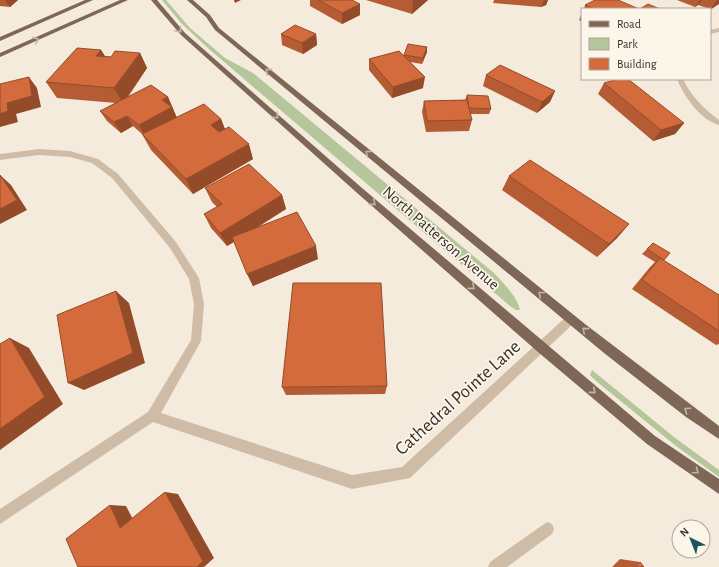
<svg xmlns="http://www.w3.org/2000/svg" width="719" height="567" font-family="'Alegreya Sans',sans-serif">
<rect width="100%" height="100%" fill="#f5ebdc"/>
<path fill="#b4c69a" d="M162,0H166L190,28L225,58L253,73L494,273C503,283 517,296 520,310H516L510,306L209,49L182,24Z
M592,370L674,437L719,470V477L676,446L596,381L590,375Z"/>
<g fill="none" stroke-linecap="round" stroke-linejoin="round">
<path fill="#cfbca7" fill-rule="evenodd" d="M719,28V32L710,34V30Z
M677,79H683C691,96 704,109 719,120V125C700,120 684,96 677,79Z
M39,149L70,151L98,159L118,174L176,242L199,278L204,304L201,341L161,413L352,475L402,467L567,316L571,314L575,316L576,319L575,322L410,478L405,479L352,489L153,422L0,524V509L148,412L191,340L194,304L189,279L170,248L112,178L92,163L70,157L39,155L0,160V154Z
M547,522L552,524L554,529L552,534L507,567H488L490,562Z"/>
<path fill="#7e6757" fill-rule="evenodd" d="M85,0H93L0,41V37Z
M120,0H128L0,57V53Z
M151,0H157L185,33L362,188L655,436L719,479V494L647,444L538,352L356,192L181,35Z
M187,0H193L210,15L219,28L585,324L719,426V439L686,417L604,353L215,30L206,17Z"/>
</g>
<path fill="#b55c34" d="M0,0H18L10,7L0,6Z
M310,0H352L360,15L342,24L310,6Z
M366,0H428L412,14Z
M494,0H548L546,5L541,7L493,3Z
M677,0H719L710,10V9L698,5L695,7Z
M585,5L639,9H584Z
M582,13V22L579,20Z
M281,34H316L317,45L303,54L282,45Z
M427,47V52L422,64L410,62L423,88L392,98L369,70V59L404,55Z
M101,50L105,56L111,57L140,53L147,68L128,97H168L177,118L221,119L225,129L253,159L193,194L151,150L142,134L133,126L121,133L107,121L100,111L116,103L57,98L46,82Z
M486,75L555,91L550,102L537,113L483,86Z
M604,83L684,123L675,134L653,141L598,94Z
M467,95L491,109L489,114H470L472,120L469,131L426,132L422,112L424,101L465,100Z
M509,176L629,224L617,238L597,257L502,190Z
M205,188L282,195L286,209L258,227L318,259L253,286L234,242L227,246L211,228L204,214L217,207L212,202Z
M653,243L663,260L719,295V344L716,345L632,289L650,267L655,262L642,254Z
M387,386L385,394L286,395L282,387Z
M620,559L640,562L644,567H612Z"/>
<path fill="#944b2a" d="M5,0H18L10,7Z
M234,0H241L235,3Z
M413,0H428L412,14Z
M544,0H548L546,5L541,7Z
M700,0H702L698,5L695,7Z
M717,0H719V4L710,10Z
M360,4V15L342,24V13Z
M316,34L317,45L303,54L302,43Z
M427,47V52L422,64L423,58Z
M101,50L110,65L96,56Z
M140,53L147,68L123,103L114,88Z
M29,77L37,88L41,107L16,114L18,122L0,127V114L7,103Z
M425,77L423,88L392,98L393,87Z
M555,91L550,102L537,113L542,102Z
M168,97L177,118L145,136L139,125L162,100Z
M127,116L133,126L121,133L114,122Z
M221,119L227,135L217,140L211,125Z
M684,123L675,134L653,141L661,130Z
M249,144L253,159L193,194L186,179Z
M0,175L11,185L27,210L0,224Z
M282,195L286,209L227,246L220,233Z
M629,224L617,238L597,257L609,244Z
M316,246L318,259L253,286L247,274Z
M116,291L129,303L145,363L84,390L68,383Z
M10,338L29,348L63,404L0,450V429Z
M165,492L178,494L214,558L204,567H197Z
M110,505L126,506L137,527L120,528Z"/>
<path fill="#d36b3c" stroke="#944b2a" d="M318,0H352L360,4L342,13Z
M595,0H618L639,9H594L585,5Z
M648,4L660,9H640Z
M295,25L316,34L302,43L281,34Z
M408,44L427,47L423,58L404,55Z
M77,48L101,50L96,56L111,57L115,51L140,53L114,88L46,82Z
M399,51L425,77L393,87L369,59Z
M500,65L555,91L542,102L486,75Z
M29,77L32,96L7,103L8,111L0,114V84Z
M618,79H628L684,123L661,130L604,83Z
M151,85L168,97L162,100L172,107L139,125L127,116L114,122L100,111Z
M467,95L488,96L491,109L469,108Z
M467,100L472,120L427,121L424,101Z
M204,104L221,119L211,125L219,132L229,127L249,144L186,179L142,134Z
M530,160L629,224L609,244L509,176Z
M249,164L282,195L220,233L204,214L222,204L205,188Z
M0,175L17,200L0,209Z
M297,212L316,246L247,274L232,237Z
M653,243L670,253L664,260L647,249Z
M660,258L719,295V331L642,280Z
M293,283H381L387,386L282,387Z
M116,291L133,353L68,383L57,315Z
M10,338L45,397L0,429V344Z
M165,492L203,561L197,567H78L66,539L110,505L120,528Z
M640,562L644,567H635Z"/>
<defs><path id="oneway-chevron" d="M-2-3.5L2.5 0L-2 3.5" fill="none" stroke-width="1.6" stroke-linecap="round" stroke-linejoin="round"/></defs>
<g stroke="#c3b5a8">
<use href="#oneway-chevron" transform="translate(179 30) rotate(49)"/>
<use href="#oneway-chevron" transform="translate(36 40) rotate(-24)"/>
<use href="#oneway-chevron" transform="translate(268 71) rotate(-140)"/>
<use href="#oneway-chevron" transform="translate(276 116) rotate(42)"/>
<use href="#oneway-chevron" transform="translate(368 153) rotate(-141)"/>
<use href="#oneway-chevron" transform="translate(373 203) rotate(41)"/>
<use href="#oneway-chevron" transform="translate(472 287) rotate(41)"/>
<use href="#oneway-chevron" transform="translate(541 294) rotate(-141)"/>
<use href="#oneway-chevron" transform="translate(585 330) rotate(-140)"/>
<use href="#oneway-chevron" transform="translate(593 391) rotate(40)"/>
<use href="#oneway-chevron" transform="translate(687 410) rotate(-145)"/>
<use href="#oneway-chevron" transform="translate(696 471) rotate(35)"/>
</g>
<g text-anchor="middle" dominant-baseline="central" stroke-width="3.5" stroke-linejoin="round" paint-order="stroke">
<g font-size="16" fill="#3a2f28" stroke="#fcf5ea">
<text transform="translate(441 238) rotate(41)">North Patterson Avenue</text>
</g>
<g font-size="19" fill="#3a2f28" stroke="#fcf5ea">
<text transform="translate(458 398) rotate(-42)">Cathedral Pointe Lane</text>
</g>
</g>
<rect x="581" y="8" width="130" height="72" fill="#fcf5ea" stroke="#aea69c"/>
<rect x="589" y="21" width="20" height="6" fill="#7e6757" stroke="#aea69c"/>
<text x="617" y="28" font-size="12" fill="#3a2f28">Road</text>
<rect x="589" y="38" width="20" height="12" fill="#b4c69a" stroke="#aea69c"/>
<text x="617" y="48" font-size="12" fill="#3a2f28">Park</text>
<rect x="589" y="58" width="20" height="12" fill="#d36b3c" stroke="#aea69c"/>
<text x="617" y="68" font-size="12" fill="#3a2f28">Building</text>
<g transform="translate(691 539) rotate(317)"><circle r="19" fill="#fcf5ea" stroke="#aea69c"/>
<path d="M0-3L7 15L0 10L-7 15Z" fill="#185761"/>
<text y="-6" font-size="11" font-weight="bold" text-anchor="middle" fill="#3a2f28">N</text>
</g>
</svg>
